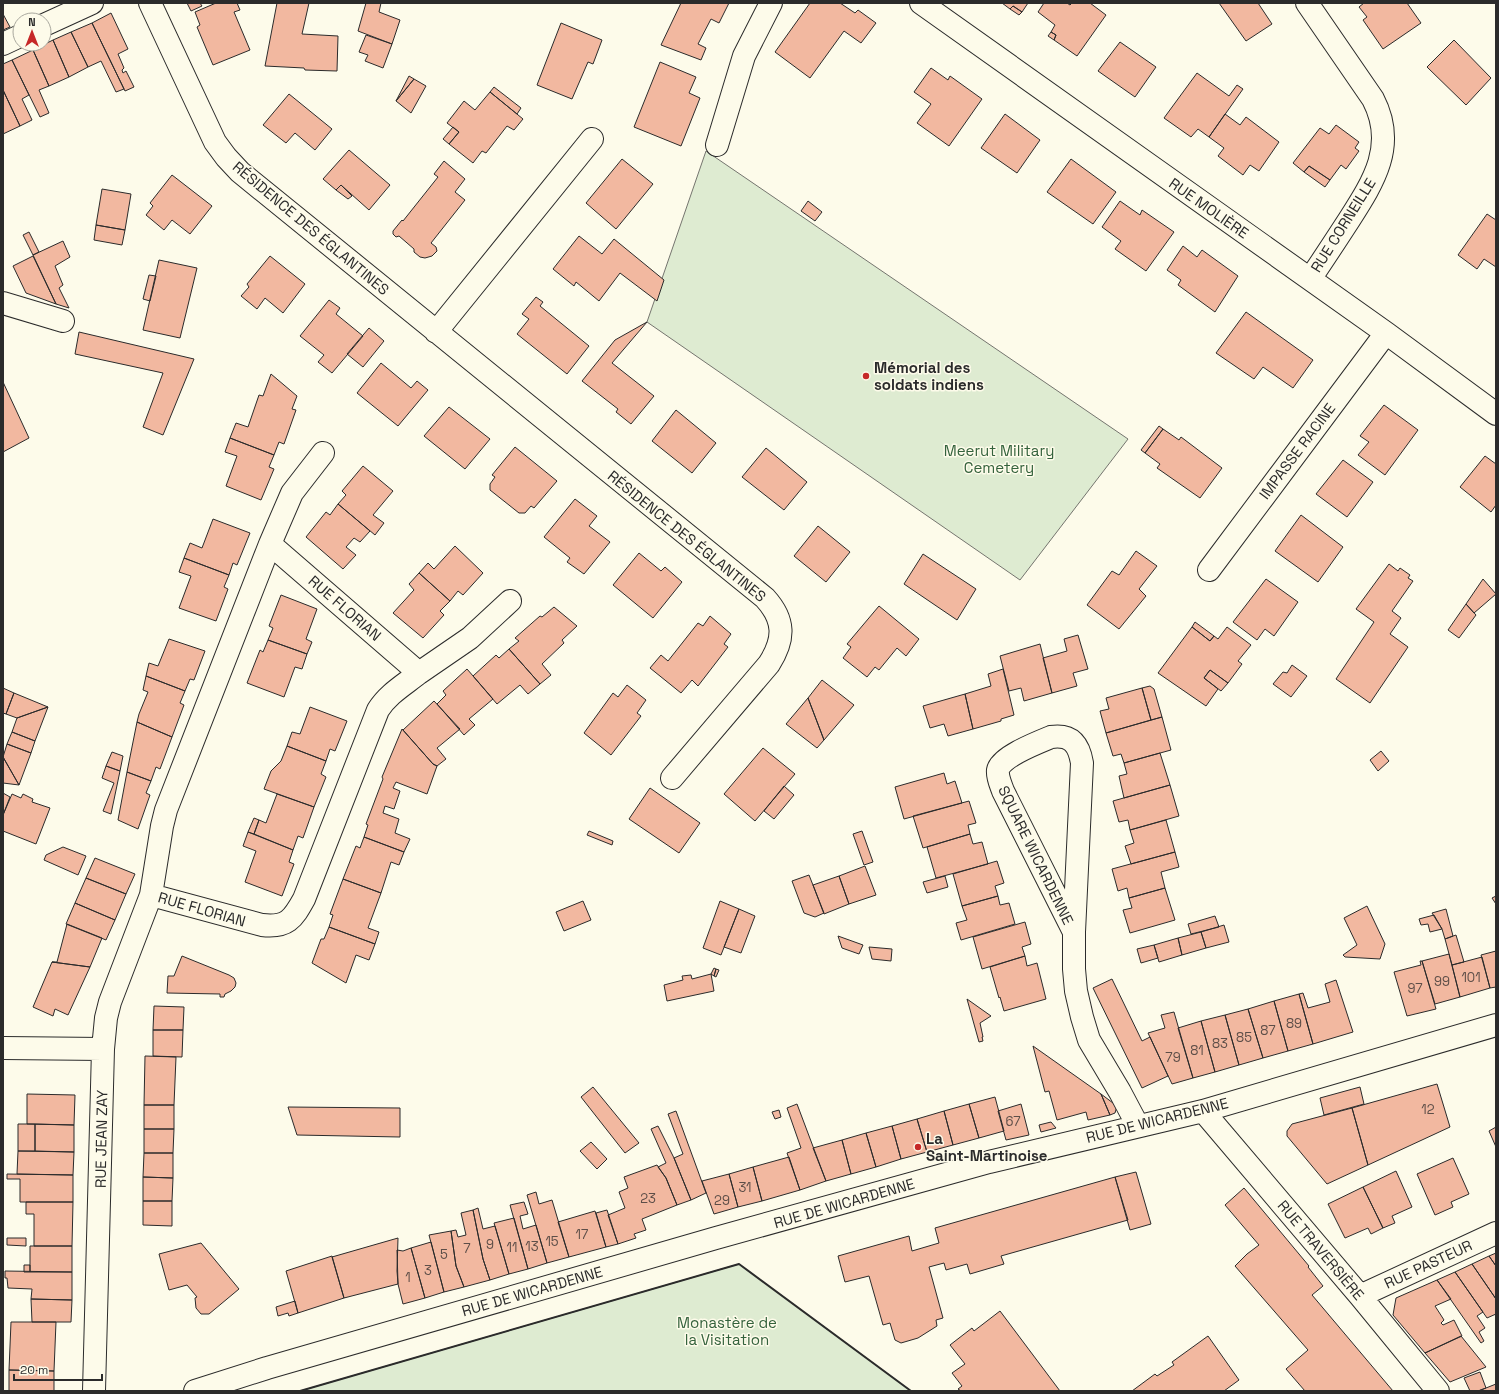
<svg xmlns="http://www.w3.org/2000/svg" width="1499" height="1394" font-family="'Space Grotesk',sans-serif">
<rect width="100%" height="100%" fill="#fdfbea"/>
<path fill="#deebd1" stroke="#74746e" d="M706,151L1128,439L1020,580L647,322Z
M739,1264L911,1391H300Z"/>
<path fill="#f2b8a0" stroke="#2b2b2b" d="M187,3H200L202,6L191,11Z
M216,3H237L240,10L234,12L250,50L213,65L197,27L200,25L195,12Z
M277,3H309L302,34L338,36L337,71L305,70L304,68L265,66Z
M366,3H381L379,12L400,20L392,44L358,31Z
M681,3H729L719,23L711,19L698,44L706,48L701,60L661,45Z
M810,3H840L855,13L858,10L876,23L861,43L844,31L810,78L775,52Z
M1002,3H1028L1022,12L1013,6L1010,9Z
M1044,3H1067L1070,5L1072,3H1090L1106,15L1077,56L1054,40L1056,35L1051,32L1055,25L1038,12Z
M1219,3H1258L1272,24L1246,41Z
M1364,3H1407L1421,23L1383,49L1363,20L1367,17L1359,7Z
M1013,6L1022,12L1019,15L1010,9Z
M111,13L128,49L118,54L124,68L122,70L123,73L126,71L134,87L125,91L92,23Z
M3,14L10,27L3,30Z
M92,23L124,89L116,92L101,61L88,67L71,32Z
M561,23L602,40L593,64L588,62L572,99L537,85Z
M71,32L88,67L69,77L53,40Z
M1051,32L1056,35L1054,40L1048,36Z
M366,35L392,44L383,68L365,61L368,55L359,52Z
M53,40L69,77L49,86L33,50Z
M1454,40L1491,78L1466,105L1427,67Z
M1120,42L1156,67L1135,97L1098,71Z
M33,50L49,86L39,90L49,113L40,117L12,60Z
M12,60L29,95L22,99L32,120L20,126L3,90V64Z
M660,62L696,77L689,93L700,98L681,146L634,127Z
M931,68L948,80L950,76L982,99L949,146L917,123L931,104L914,92Z
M1197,73L1229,96L1237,85L1243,89L1209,137L1198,129L1191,137L1164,118Z
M409,76L414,79L396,101Z
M414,79L426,86L411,113L396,101Z
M494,87L521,108L517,114L490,92Z
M3,90L20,126L3,134Z
M490,92L523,119L514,130L507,126L486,153L482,151L473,163L449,144L459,132L447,123L464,101L475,110Z
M289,94L332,129L315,150L295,133L286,143L263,125Z
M1005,114L1040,140L1017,173L981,148Z
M1225,114L1240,125L1246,117L1279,142L1259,171L1250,165L1243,175L1218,156L1224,148L1209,137Z
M1336,125L1359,142L1355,148L1359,151L1346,169L1341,165L1330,180L1309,166L1304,172L1293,163L1320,128L1329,134Z
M453,127L459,132L449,144L443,139Z
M349,150L390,185L369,210L341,185L336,190L323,179Z
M622,159L653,184L616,229L586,203Z
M1071,159L1116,192L1093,224L1047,192Z
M444,161L465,179L455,192L465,200L431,243L436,247L437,251L432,256L425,258L420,257L414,252V249L399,236L396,237L393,234V231L402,220L403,221L438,177L434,174Z
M1309,166L1330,180L1325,187L1304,172Z
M172,175L212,206L190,234L172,220L164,230L146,215L153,206L150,203Z
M341,185L352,196L348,199L336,190Z
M102,189L131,194L125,230L96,225Z
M808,201L822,212L815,221L801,211Z
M1120,201L1140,215L1142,210L1174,232L1146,271L1115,249L1121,241L1102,227Z
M1487,214L1496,220V267L1484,259L1477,269L1458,255Z
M96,225L125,230L122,245L94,240Z
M29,232L39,252L33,255L23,235Z
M579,236L602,254L614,239L664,280L657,301L620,273L599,301L576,282L574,286L553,269Z
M63,241L70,257L55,266L63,285L59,288L69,308L56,304L33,255Z
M1183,246L1197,257L1202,250L1238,276L1215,312L1178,285L1181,280L1167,270Z
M33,256L56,304L26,293L13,266Z
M270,256L305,284L283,313L265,298L257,309L241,296L249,287L247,284Z
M159,260L197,268L180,338L143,330Z
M149,275L156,276L150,301L143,299Z
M536,297L543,302L540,306L589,346L567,374L517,334L529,319L522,314Z
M329,300L340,308L336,314L363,336L332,373L318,362L324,355L300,336Z
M1246,312L1313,360L1293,388L1263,367L1254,379L1216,353Z
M647,322L612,363L654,396L631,424L616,412L618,409L582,381L615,340Z
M369,328L384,341L363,367L347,354Z
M79,332L194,359L163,435L143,427L163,373L75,354Z
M381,363L411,388L417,381L428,390L398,426L357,393Z
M271,374L297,396L292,409L296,410L284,444L279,442L274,455L230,438L236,423L248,427L259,395L263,396Z
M3,382L29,438L3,452Z
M1384,405L1418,430L1385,475L1358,455L1369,442L1360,436Z
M449,407L490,439L465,469L424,436Z
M676,410L716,443L692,473L652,441Z
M1159,426L1163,429L1145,453L1141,450Z
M1163,429L1179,440L1181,437L1222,468L1200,498L1157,468L1160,464L1145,453Z
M230,438L274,455L269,467L274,469L261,500L226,486L237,456L225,452Z
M515,447L557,481L534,508L531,506L525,513H519L490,490V484L495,477L492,475Z
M766,448L807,482L784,510L742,477Z
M1485,456L1496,464V505L1491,512L1460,487Z
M1343,460L1373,482L1347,517L1316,494Z
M363,466L393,491L373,515L384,523L375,535L338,504L346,495L342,491Z
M575,499L597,516L589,526L610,542L584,574L567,562L570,558L544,537Z
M338,504L370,531L360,542L354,538L346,547L356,555L343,569L306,537L326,512L330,515Z
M1301,515L1343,547L1318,582L1275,551Z
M213,519L250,533L237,565L233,563L229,575L184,558L190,543L202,548Z
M818,526L850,552L826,582L794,556Z
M455,546L483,573L463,595L458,591L450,601L419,573L428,563L434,569Z
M1136,551L1157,566L1139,589L1146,596L1119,629L1087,605L1112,571L1119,575Z
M639,553L661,571L665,567L682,582L653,618L613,585Z
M923,554L976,589L957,620L904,584Z
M184,558L229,575L224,587L228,589L216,621L179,608L191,576L179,572Z
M1389,564L1398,571L1400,568L1410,575L1408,578L1413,581L1392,611L1401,618L1390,634L1408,647L1370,703L1336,679L1374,622L1356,609Z
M419,573L450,601L440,611L444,615L423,638L393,613L414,590L409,584Z
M1266,579L1298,602L1274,636L1265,629L1257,640L1233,622Z
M1483,579L1496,594L1474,613L1466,604Z
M281,595L317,609L306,639L312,642L307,654L268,640L273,628L269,626Z
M1466,604L1476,615L1459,638L1448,630Z
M879,606L919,639L906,656L897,648L879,670L875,667L867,677L843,658L851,647L847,644Z
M554,607L577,626L562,640L564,643L542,664L551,675L540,684L509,649L519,641L515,638L540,616L542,617Z
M710,616L731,634L724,644L728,647L698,686L692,680L681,693L650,668L661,655L668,661L698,623L703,626Z
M1195,622L1214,636L1210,641L1192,627Z
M1192,627L1210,641L1214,636L1218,639L1227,627L1251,645L1238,661L1242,664L1228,683L1210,670L1204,678L1218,689L1206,706L1158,673Z
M1078,635L1088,669L1073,673L1077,686L1052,693L1043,658L1067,651L1064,639Z
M169,639L205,651L194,680L190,679L185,691L146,676L149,663L158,666Z
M268,640L307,654L302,669L295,667L284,697L247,683L260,650L263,652Z
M1040,644L1052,693L1024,701L1021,688L1009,691L1000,656Z
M509,649L540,684L528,694L520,685L497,704L473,676L496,655L499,658Z
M1292,665L1307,676L1291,697L1273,684L1283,672L1287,673Z
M467,669L493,699L469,719L475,725L464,735L437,704L446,695L443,691Z
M1003,669L1014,715L1001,719V721L973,729L965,694L991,686L988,674Z
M1210,670L1228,683L1221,691L1204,678Z
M146,676L185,691L180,703L184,705L172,737L137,722L139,714L148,692L143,690Z
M822,680L854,705L824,740L808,698Z
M627,685L646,700L637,713L641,716L611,755L584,733L613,693L618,697Z
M1150,686L1154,689L1162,717L1151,720L1142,688Z
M3,688L14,693L6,714L3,713Z
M1142,688L1151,720L1106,733L1100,711L1109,709L1106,698Z
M14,693L48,707L17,718L6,714Z
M965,694L973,729L948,736L944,724L930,728L923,706Z
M808,698L824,740L817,748L786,724Z
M434,701L460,729L437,748L446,759L437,766L433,764L403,730Z
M48,707L35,741L12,732L17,718Z
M310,707L347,721L335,751L330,749L326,761L287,746L292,732L300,734Z
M1162,717L1171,750L1124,763L1121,754L1113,756L1106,733Z
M137,722L172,737L160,769L156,767L151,781L127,772Z
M402,729L433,764L437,766L427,794L396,782L393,788L400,791L394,809L385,806L383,813L399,819L395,833L410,839L404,852L364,837L368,825L366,824L383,779L382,777Z
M12,732L35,741L31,753L7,744Z
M7,744L31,753L19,785L3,757Z
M287,746L326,761L321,774L326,777L314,807L264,789L271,771L281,761Z
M763,748L795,774L755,821L724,794Z
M1381,751L1389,761L1378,771L1370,760Z
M112,752L123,756L120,771L106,766Z
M1160,753L1170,785L1124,798L1119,776L1127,774L1124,763Z
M3,757L19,785L3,783Z
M106,766L120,771L111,814L103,811L114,783L102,778Z
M127,772L151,781L146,793L150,795L138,829L118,820Z
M944,773L947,784L955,781L962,803L904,819L895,787Z
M1170,785L1179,816L1130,830L1128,820L1119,822L1113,801Z
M784,786L794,795L774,819L764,811Z
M650,788L700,823L679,853L629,819Z
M3,793L10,797L3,815Z
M12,794L21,798L23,794L33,799L32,802L50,808L36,844L3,831V815Z
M277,794L314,807L303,838L298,836L293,850L254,834L259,820L266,823Z
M969,801L976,823L968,825L970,834L923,848L913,816Z
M254,818L259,820L254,834L248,832Z
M1166,820L1175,852L1131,864L1125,846L1134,843L1130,830Z
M589,831L613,841L612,845L587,835Z
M862,831L873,862L864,865L853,834Z
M248,832L293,850L289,862L294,864L282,896L245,882L256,851L243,846Z
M970,834L973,844L982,842L988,864L936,878L927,847Z
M364,837L404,852L399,865L391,862L381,893L343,879L356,846L360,848Z
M63,847L86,856L78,875L44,860L46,855Z
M1175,852L1179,867L1161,872L1165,888L1129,898L1127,888L1118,891L1112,869Z
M95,858L135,874L126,894L86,878Z
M997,861L1004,883L995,886L998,896L962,906L953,874Z
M865,866L876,895L849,904L839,876Z
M809,875L824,913L815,917L804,913L792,881Z
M839,876L849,904L824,914L813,885Z
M945,876L948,887L927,893L923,882Z
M86,878L126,894L115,920L75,903Z
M343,879L381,893L368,928L379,932L375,944L329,927L333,915L330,914Z
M1165,888L1175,920L1130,933L1123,910L1132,908L1129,898Z
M998,896L1000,905L1009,903L1015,924L961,940L956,923L967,920L962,906Z
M1496,896V904L1492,898Z
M583,901L591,920L564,931L556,912Z
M720,901L739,909L721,955L703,948Z
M75,903L115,920L106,940L66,924Z
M1367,906L1385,944L1380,959L1345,957L1343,955L1357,945L1344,918Z
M739,909L755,916L741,953L724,947Z
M1446,909L1453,936L1445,939L1442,929L1432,913Z
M1434,915L1442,929L1430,932L1428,924L1421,925L1419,919Z
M1215,916L1219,927L1191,934L1188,924Z
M1025,922L1031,944L1022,947L1025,956L982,969L973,937Z
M67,924L102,938L90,967L52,962H57Z
M1224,925L1229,942L1206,948L1201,932Z
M329,927L375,944L369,960L356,955L346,983L312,963L321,939H324Z
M1201,932L1206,948L1182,955L1178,938Z
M1456,935L1464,962L1452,965L1445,939Z
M838,936L863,945L859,954L842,948Z
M1178,938L1182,955L1159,962L1154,945Z
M1154,945L1158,958L1141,963L1137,949Z
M869,947L892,949L891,961L872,959Z
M1496,951V987L1490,988L1481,955Z
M1449,954L1460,997L1435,1004L1422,961Z
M182,956L229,975L234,978L236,983L235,987L231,991L225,994L224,997H220V994L167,993L168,976H174Z
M1025,956L1027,966L1037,963L1046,999L1004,1011L1000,997L999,998L990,967Z
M1482,957L1490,988L1460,997L1452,965Z
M1420,961H1422L1436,1009L1407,1016L1394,972L1421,965Z
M52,962L90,967L68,1015L55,1009L53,1016L33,1007Z
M714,968L716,969L714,976L711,974Z
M716,969L719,970L716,977L714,976Z
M711,974L714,991L667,1001L664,985L683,980L682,976L691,975L692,979Z
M1112,979L1142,1041L1150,1037L1168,1076L1142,1088L1093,988Z
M1336,980L1353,1032L1313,1044L1299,994L1303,993L1308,1008L1330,1002L1325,984Z
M1299,994L1313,1044L1288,1051L1274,1001Z
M967,999L991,1016L980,1023L983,1037H982L983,1041L979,1042Z
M1274,1001L1288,1051L1263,1058L1248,1009Z
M154,1006L184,1007L183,1030H153Z
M1248,1009L1263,1058L1239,1065L1225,1015Z
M1174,1012L1193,1078L1172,1084L1148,1033L1165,1028L1161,1015Z
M1225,1015L1239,1065L1215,1072L1201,1021Z
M1201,1021L1215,1072L1193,1078L1178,1028Z
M153,1030H183L182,1057L153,1056Z
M1033,1046L1101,1094L1110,1115L1088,1120L1086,1112L1057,1120L1049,1091L1045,1092Z
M145,1056L176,1057L174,1105H144Z
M1437,1084L1450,1127L1368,1165L1352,1108Z
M593,1087L639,1143L625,1153L581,1097Z
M1360,1087L1364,1104L1324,1115L1320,1098Z
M27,1094L75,1095L74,1125L27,1124Z
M1101,1094L1117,1106L1115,1113L1110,1115Z
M995,1097L1004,1131L979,1138L969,1104Z
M797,1104L826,1181L800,1190L787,1153L801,1148L787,1108Z
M969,1104L979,1138L953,1145L944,1111Z
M1021,1104L1029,1135L1006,1140L998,1111Z
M144,1105H174V1129H144Z
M288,1107L400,1108V1137L297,1135Z
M1352,1108L1368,1165L1327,1184L1287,1136V1131L1292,1124Z
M779,1110L781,1117L775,1119L772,1112Z
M676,1111L706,1193L691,1200L674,1158L683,1154L668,1114Z
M944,1111L953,1145L927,1152L917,1119Z
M917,1119L927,1152L901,1159L892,1126Z
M1051,1122L1056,1128L1041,1132L1039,1125Z
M18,1124H35V1151H18Z
M35,1124L74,1125V1152L35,1151Z
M658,1126L674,1158L691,1200L677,1205L666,1178L658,1167L666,1163L651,1129Z
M892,1126L901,1159L876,1167L866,1133Z
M1496,1127V1147L1489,1131Z
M144,1129H174L173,1153H144Z
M866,1133L876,1167L851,1174L842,1140Z
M842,1140L851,1174L826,1181L813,1148Z
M591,1142L607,1159L597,1169L580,1151Z
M18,1151L74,1152L73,1175L17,1174Z
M144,1153H173V1178L143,1177Z
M789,1157L800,1190L762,1201L753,1167Z
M1453,1158L1469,1194L1451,1202L1453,1207L1435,1215L1417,1174Z
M657,1165L666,1178L677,1205L642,1219L646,1230L634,1234L636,1238L618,1244L608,1215L625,1208L619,1192L628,1188L624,1177Z
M753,1167L762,1201L738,1207L729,1174Z
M1396,1171L1412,1207L1392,1216L1395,1223L1383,1228L1363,1187Z
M1136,1172L1151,1224L1130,1230L1115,1177Z
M7,1174L73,1175V1202H20V1179H7Z
M729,1174L738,1207L714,1214L702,1181Z
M143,1177L173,1178L172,1201H143Z
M1115,1177L1128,1220L1001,1256L1004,1264L970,1274L967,1264L946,1270L944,1263L929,1267L943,1318L936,1320L937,1326L918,1338L901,1343L895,1340L890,1323L883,1325L869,1276L845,1282L838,1256L909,1236L912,1251L939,1243L935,1228Z
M1363,1187L1383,1228L1371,1234L1368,1228L1345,1238L1328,1204Z
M1244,1188L1309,1266L1308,1267L1323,1286L1312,1295L1393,1391H1305L1286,1369L1308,1350L1235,1266L1247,1254L1259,1245L1225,1205Z
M536,1192L539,1204L552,1200L569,1257L547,1263L527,1195Z
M143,1201H172V1226L143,1225Z
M26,1202H73L72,1246H34V1214H26Z
M524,1202L528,1214L520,1216L523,1229L536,1225L547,1263L528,1269L510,1205Z
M478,1208L483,1229L495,1226L509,1274L490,1280L483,1259L473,1210Z
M473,1210L483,1259L490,1280L464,1287L456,1266L451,1231L456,1230L458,1237L466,1235L461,1213Z
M607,1210L618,1244L606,1247L596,1213Z
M595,1211L606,1247L569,1257L558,1222Z
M514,1218L528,1269L509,1274L494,1223Z
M451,1231L456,1266L464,1287L444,1292L429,1235Z
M7,1238H26V1246L7,1245Z
M398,1238L397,1271L398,1284L344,1298L332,1257Z
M431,1242L444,1292L425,1298L411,1248Z
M201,1243L239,1289L209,1314H201L196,1308L195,1298L197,1297L187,1285L169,1290L159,1254Z
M30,1246H72V1272H30Z
M411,1248L425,1298L403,1304L398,1284L397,1250L403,1251Z
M1496,1253V1266L1489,1256Z
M332,1256L344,1298L298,1313L286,1271Z
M1489,1256L1496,1266V1299L1472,1264Z
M1472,1264L1496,1299V1314L1487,1318L1455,1272Z
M24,1265H30V1272H24Z
M5,1271L72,1272V1300L31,1299L32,1289L8,1288L7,1278H5Z
M1455,1272L1483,1312L1477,1316L1485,1328L1479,1332L1484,1341L1481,1343L1437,1280Z
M1437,1280L1451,1299L1435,1306L1444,1320L1441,1323L1443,1325L1454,1320L1462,1336L1425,1353L1393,1315L1396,1298Z
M31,1299L72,1300L71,1322H32Z
M295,1301L298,1313L289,1316L288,1313L278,1316L276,1307Z
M1000,1311L1060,1391H961L958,1389L962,1386L952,1373L965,1364L950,1345L972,1328L974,1331Z
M11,1322H56L54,1371L9,1370Z
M1208,1336L1239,1380L1224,1391H1132L1155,1374L1157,1376L1174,1365L1172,1362Z
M1461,1336L1486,1367L1450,1382L1425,1353Z
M9,1370L54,1371V1391H9Z
M1480,1372L1486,1388L1478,1391H1470L1464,1378Z
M1496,1384V1391H1478L1486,1388Z"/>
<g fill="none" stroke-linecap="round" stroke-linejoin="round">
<defs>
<path id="street" d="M150,3L215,142L226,157L240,172L765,598C785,620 785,639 769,664L672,778
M921,3L1386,333L1496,414
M1307,3L1373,99C1397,145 1374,181 1349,220C1336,240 1323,260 1310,279
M44,25L92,3
M3,44L20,36
M717,145L744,56L771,3
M3,303L63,321
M436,332L592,139
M270,544L292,493L323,453
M1209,570L1386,333
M419,673L470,638L510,601
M1074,932L1003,791C1001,785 997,777 998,770C1000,757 1039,742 1051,737C1072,734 1079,745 1082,763L1074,932V969L1076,991L1082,1017L1089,1040L1120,1092L1138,1126
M3,1048L103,1049
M1203,1111L1360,1296L1438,1391
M1360,1296L1496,1233
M94,1391L103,1049L106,1018L110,1002L151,895L162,826L166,810L270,544L419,673C404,685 388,694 378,710L304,899C293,919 287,928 262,925L151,895
M195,1391L267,1368L716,1238L989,1162L1203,1111L1496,1025"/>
</defs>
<use href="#street" stroke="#2b2b2b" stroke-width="24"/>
<use href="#street" stroke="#fdfbea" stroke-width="22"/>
<path stroke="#2b2b2b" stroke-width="2" d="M300,1391L739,1264L911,1391"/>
</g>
<g fill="#c62828" stroke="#fdfbea" stroke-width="1.5">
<circle cx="866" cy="376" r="4"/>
<circle cx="918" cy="1147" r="4"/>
</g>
<g text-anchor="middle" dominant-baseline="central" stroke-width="3" stroke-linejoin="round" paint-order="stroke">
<g font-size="13" fill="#5d4e48">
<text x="1471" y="977">101</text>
<text x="1442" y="981">99</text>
<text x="1415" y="988">97</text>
<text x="1294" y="1023">89</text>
<text x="1268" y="1030">87</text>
<text x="1244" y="1037">85</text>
<text x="1220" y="1043">83</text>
<text x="1197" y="1050">81</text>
<text x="1173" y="1057">79</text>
<text x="1428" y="1109">12</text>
<text x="1013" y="1121">67</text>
<text x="745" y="1187">31</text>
<text x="648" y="1198">23</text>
<text x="722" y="1200">29</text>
<text x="582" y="1234">17</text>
<text x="552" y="1241">15</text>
<text x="490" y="1244">9</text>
<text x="532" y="1246">13</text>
<text x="512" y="1247">11</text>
<text x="467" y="1248">7</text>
<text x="444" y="1254">5</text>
<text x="428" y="1270">3</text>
<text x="408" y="1277">1</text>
</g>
<g font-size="15" fill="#2b2b2b" stroke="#fdfbea">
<text transform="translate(1209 208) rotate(35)">RUE MOLIÈRE</text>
<text transform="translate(1343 225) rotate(-58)">RUE CORNEILLE</text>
<text transform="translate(311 228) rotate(40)">RÉSIDENCE DES ÉGLANTINES</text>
<text transform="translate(1297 451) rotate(-53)">IMPASSE RACINE</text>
<text transform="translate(687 536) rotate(39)">RÉSIDENCE DES ÉGLANTINES</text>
<text transform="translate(345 608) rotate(41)">RUE FLORIAN</text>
<text transform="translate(1036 855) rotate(64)">SQUARE WICARDENNE</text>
<text transform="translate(202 909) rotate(16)">RUE FLORIAN</text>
<text transform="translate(1157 1120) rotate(-14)">RUE DE WICARDENNE</text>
<text transform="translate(101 1139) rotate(-89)">RUE JEAN ZAY</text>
<text transform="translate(844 1203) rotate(-16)">RUE DE WICARDENNE</text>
<text transform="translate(1321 1250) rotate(50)">RUE TRAVERSIÈRE</text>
<text transform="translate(1428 1264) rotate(-25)">RUE PASTEUR</text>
<text transform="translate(532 1291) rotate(-16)">RUE DE WICARDENNE</text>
</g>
<g font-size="15" font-weight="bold" fill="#2b2b2b" stroke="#fdfbea" text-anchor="start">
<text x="874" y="367">Mémorial des<tspan x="874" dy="17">soldats indiens</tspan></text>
<text x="926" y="1138">La<tspan x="926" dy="17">Saint-Martinoise</tspan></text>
</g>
<g font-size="15" fill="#34623c" stroke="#fdfbea">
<text x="999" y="450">Meerut Military<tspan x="999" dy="17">Cemetery</tspan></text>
<text x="727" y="1322">Monastère de<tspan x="727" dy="17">la Visitation</tspan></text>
</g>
</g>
<rect width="1499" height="1394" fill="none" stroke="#2b2b2b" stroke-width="8"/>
<g transform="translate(32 32)"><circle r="19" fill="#fdfbea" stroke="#a9a89e"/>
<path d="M0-3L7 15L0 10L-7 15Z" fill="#c62828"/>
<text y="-6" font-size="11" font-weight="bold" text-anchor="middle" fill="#2b2b2b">N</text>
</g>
<path d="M14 1374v6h88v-6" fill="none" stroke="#2b2b2b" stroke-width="2"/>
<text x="20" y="1374" font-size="12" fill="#2b2b2b" stroke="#fdfbea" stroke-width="3" paint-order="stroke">20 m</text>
</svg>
